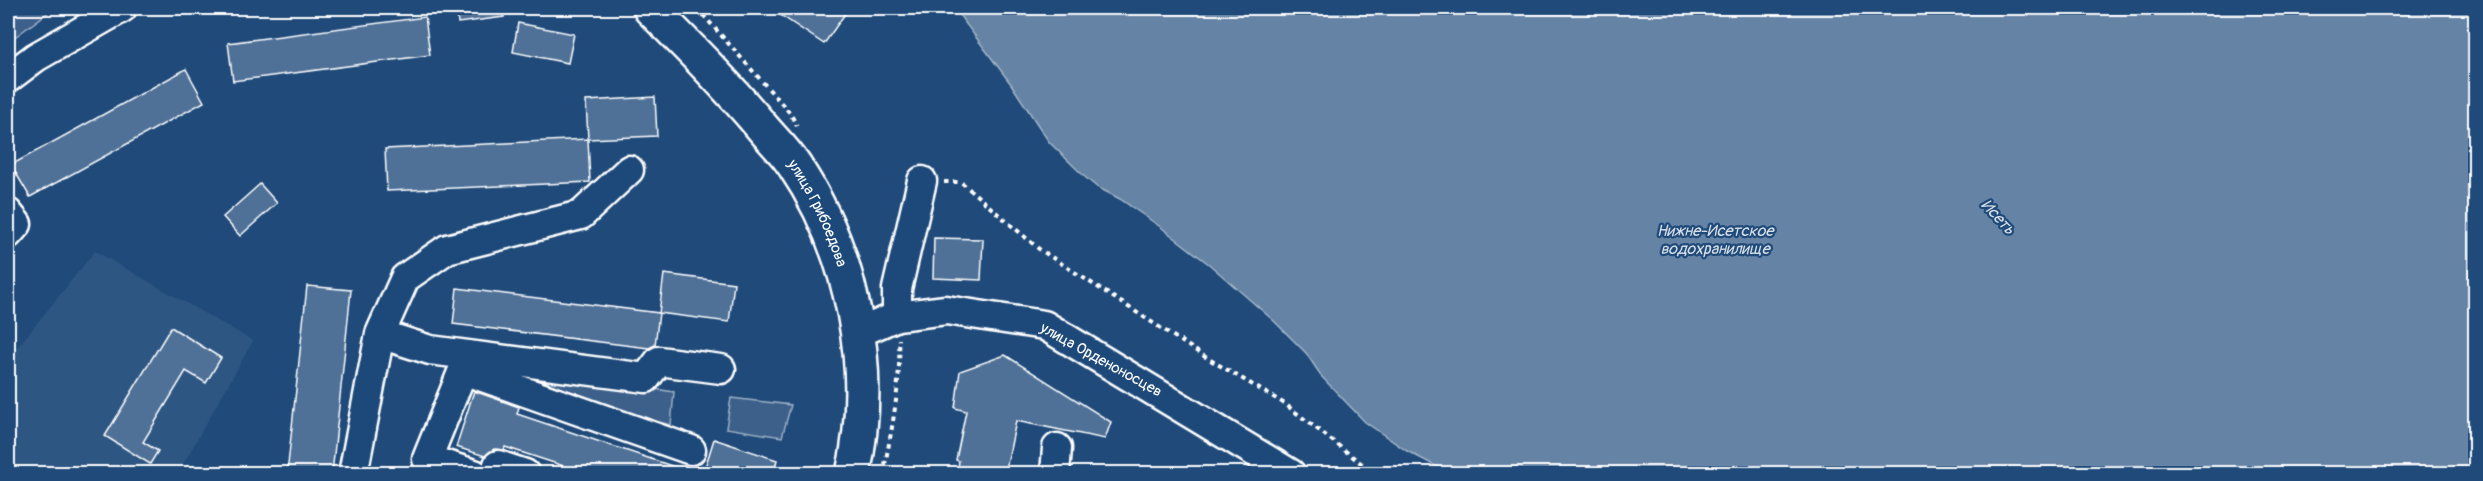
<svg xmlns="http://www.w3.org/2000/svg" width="2483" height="481" font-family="Pangolin,sans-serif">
<rect width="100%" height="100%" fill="#1f4a7a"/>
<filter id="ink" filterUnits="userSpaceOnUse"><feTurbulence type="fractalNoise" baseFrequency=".0167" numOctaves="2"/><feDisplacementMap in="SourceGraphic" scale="12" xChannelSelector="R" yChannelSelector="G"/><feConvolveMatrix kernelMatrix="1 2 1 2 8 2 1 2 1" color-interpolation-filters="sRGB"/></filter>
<g filter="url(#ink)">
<path fill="#2e5683" d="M95,251L253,341L178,473L8,474V359Z"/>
<path fill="#3c618b" stroke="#9eb0c5" stroke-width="1.5" d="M8,8H54L8,42Z
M530,370L674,392L671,425L526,389Z
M731,398L791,405L782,437L726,428Z"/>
<path fill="#6583a4" stroke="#a3b5c8" stroke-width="1.5" d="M954,8H2475V473H1449L1407,451L1365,422L1322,377L1306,353L1274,321L1210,265L1162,228L1120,199L1097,187L1086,178L1049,142L1011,84Z"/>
<path fill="#507197" stroke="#fff" stroke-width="1.5" d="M456,8H503L504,17L458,23Z
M770,8H849L824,44Z
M425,17L430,55L233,81L228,43Z
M518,23L574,34L568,63L513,52Z
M186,69L204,102L30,197L11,165Z
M655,97L657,136L588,139L586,101Z
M588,139L590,182L387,191L385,149Z
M260,184L277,203L240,236L223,217Z
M934,238L983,239L981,280L933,278Z
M664,274L734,283L729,322L659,313Z
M307,286L351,290L332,474H287Z
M457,288L659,313L655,345L649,348L453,324Z
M171,327L221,358L206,383L186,371L143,442L158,451L150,464L105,436Z
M1005,355L1111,422L1105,439L1016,421L1005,474H957L959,461L956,460L966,411L955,408L960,371Z
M474,391L519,407L517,414L687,471V474H588L505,447L504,450L494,449L485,456L456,447Z
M714,439L777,460L773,474H703Z"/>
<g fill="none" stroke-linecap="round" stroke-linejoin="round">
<defs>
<path id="minor" d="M8,78L36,57L122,8
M8,213L17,224L8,234
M897,316V289L922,181
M858,333L897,316L946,310L1044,325L1291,474
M380,334L405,278L447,249L581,215L629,170
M353,474L380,334L430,350L646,378L659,361L721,369
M474,474L427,459L463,370L691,450
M495,474L498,465L525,474
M1055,474L1057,448"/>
<g id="major">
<path id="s1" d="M650,8C688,46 727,85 762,127C772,139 785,151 794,165C853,252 876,370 853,474"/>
</g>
</defs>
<use href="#minor" stroke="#fff" stroke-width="33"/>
<use href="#major" stroke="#fff" stroke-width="38"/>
<path stroke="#fff" stroke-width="4" stroke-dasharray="4.5 4.5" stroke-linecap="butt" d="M697,8L790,113L797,126
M944,182H961L1039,249L1207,358L1285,404L1375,474
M883,474C892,430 901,384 899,339"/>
<use href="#minor" stroke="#1f4a7a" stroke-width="28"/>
<use href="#major" stroke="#1f4a7a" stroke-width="33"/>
</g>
</g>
<g text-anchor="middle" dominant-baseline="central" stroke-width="4.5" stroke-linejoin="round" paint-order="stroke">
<g font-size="15" fill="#fff" stroke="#1f4a7a">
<text stroke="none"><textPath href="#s1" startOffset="267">улица Грибоедова</textPath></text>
<text transform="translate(1101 360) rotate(29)">улица Орденоносцев</text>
</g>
<g font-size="16" font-style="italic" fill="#d8e0e8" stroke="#1f4a7a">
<text transform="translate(1998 217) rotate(47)">Исеть</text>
<text x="1715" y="231">Нижне-Исетское<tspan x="1715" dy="18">водохранилище</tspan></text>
</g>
</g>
<rect width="2483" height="481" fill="none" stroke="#1f4a7a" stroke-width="30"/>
<rect x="15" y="15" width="2453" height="451" fill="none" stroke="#fff" stroke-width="2" filter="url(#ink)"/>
</svg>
